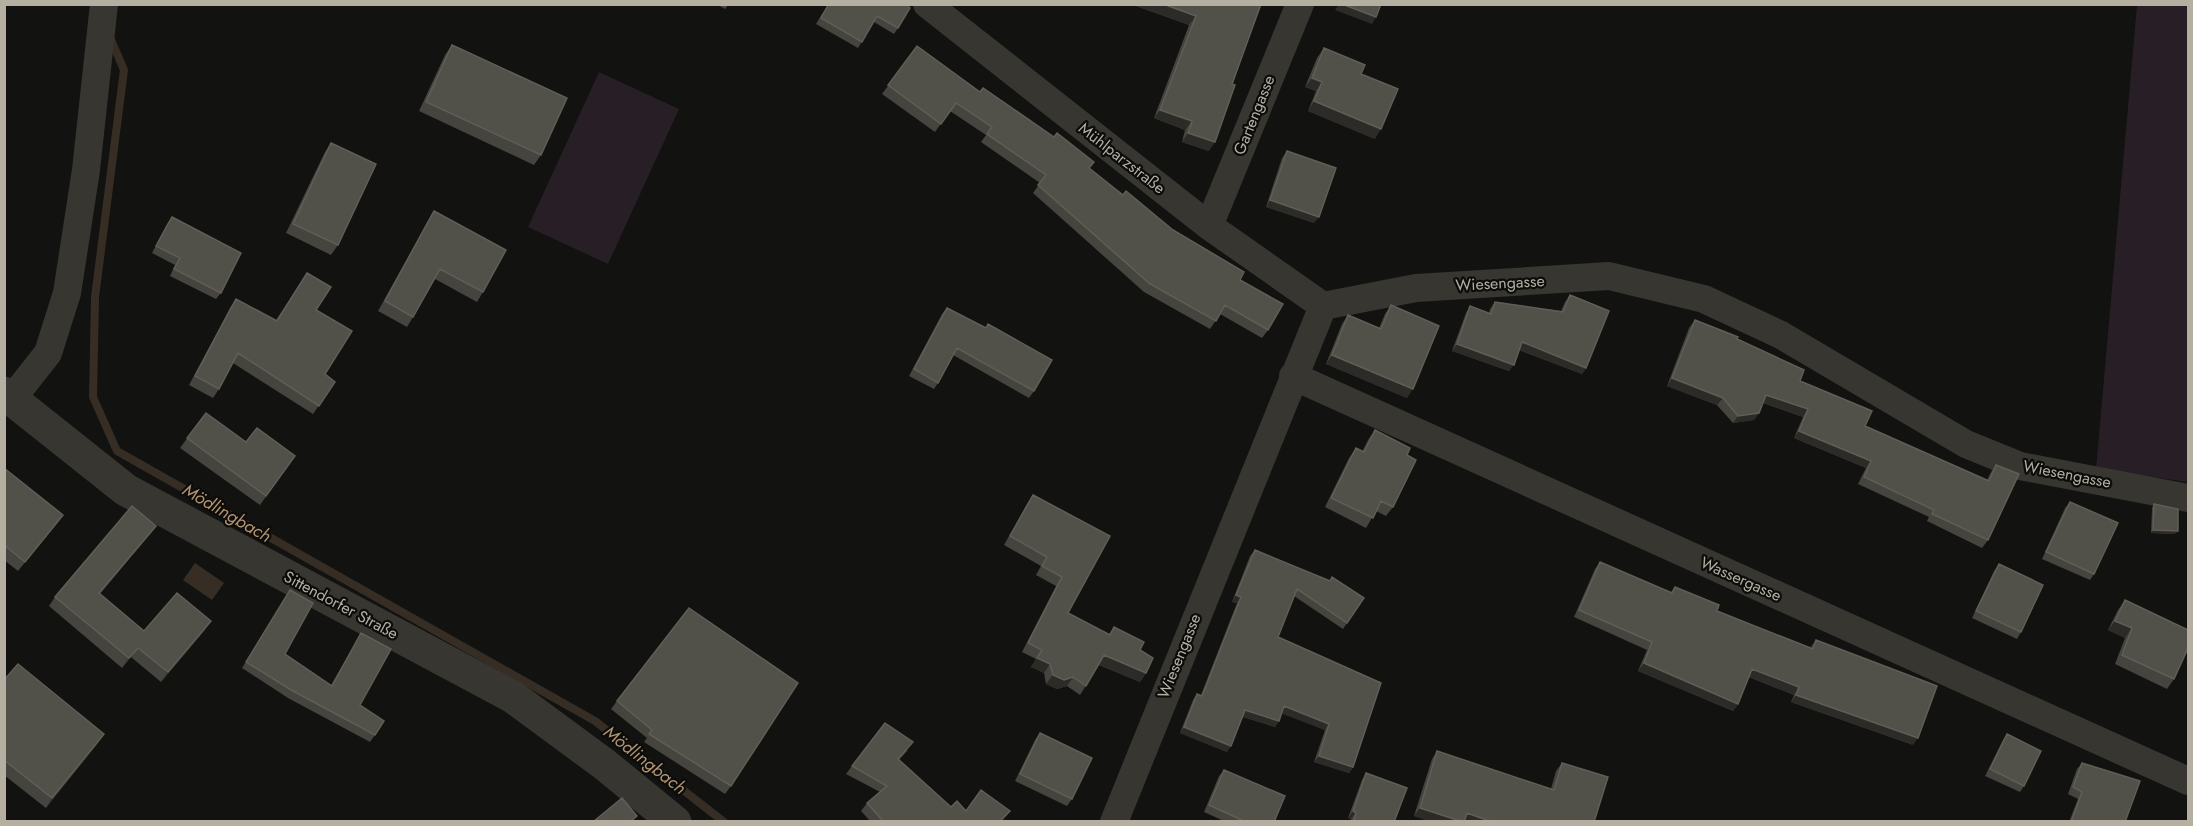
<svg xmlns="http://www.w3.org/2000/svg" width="2193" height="826" font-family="Jost,sans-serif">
<rect width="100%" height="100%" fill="#121210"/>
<path fill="#281e25" d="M2137,5H2188V482L2096,469Z
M599,72L679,109L608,264L528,227Z"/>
<path fill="#362e25" d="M195,563L224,583L212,600L183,580Z"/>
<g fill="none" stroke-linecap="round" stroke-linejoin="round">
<path stroke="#362e25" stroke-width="8" d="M109,35L124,70L95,297L93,397L117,451L595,721L724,822"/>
<path stroke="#373631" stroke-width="28" d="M927,4L1209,226L1323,306
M1209,226L1300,4
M1293,376L2188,781
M11,400L48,353L67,293L86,170L104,4
M1114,822L1323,306L1416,288L1609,276L1704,299L1781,335L1966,444L2020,466L2188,498"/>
<path stroke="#373631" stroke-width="33" d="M4,393L126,490L513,697L604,764L675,822"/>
</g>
<path fill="#45443e" d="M716,4H729L725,9Z
M828,4H905L898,28L894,34L874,22L858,48L816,24Z
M1137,4H1261L1209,151L1182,142L1185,130L1154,118L1189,25L1136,6Z
M452,45L541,155L534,165L419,111L445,55Z
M917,46L980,92L1089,168L1123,195L1240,280L1268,330L1262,338L1220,314L1210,329L1144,292L1033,193L1040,183L981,142L986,135L950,111L935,132L882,94Z
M1324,48L1361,74L1375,139L1308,111L1316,91L1305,87L1317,58Z
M331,143L338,245L331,255L286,233L325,152Z
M1287,151L1314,223L1266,207L1282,158Z
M434,211L483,292L477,302L435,279L413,317L407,327L378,311L428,221Z
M172,217L221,293L216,299L170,276L175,265L152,253L167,224Z
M307,273L316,310L325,374L335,382L313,414L233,363L219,389L213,398L189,385L230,308L236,299L276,320Z
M1570,295L1586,368L1582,374L1519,350L1509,371L1452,351L1466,313L1470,306L1489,313L1490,309L1495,302L1561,311L1565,302Z
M1391,305L1407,398L1326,364L1342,324L1348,315L1379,328L1385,314Z
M947,308L1034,391L1029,398L953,355L938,383L934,389L909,376L942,314Z
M1695,320L1737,339L1800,381L1865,426L1987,480L1991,472L1996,465L1988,540L1982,548L1927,521L1929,517L1858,484L1866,468L1794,438L1803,417L1763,403L1759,413L1754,420L1733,423L1717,405L1667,386L1689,328Z
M206,413L246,442L295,456L260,505L180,448Z
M1375,430L1407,455L1393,507L1386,516L1376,511L1366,528L1325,507L1349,458L1356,448L1362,452L1368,440Z
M4,468L63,515L18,571L4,560Z
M1033,495L1110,536L1068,613L1109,634L1114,627L1140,650L1146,673L1140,682L1099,665L1080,695L1067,686L1057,689L1046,684L1044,673L1031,667L1036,659L1022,652L1056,586L1036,575L1041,566L1004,545L1027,504Z
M2070,502L2094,574L2090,580L2042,559L2065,508Z
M2154,504L2175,534L2151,533L2152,508Z
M156,526L149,535L100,594L144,631L211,621L204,631L161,682L131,657L122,668L49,606L55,597Z
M1255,550L1364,598L1343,629L1294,596L1278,637L1353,767L1349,773L1314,762L1325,730L1282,713L1275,727L1243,717L1227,752L1180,733L1193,700L1197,694L1201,695L1237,603L1232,602L1250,556Z
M1600,562L1671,592L1675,587L1717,611L1810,648L1816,640L1913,745L1791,702L1794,695L1749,677L1738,704L1733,711L1638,671L1647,650L1574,617L1595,569Z
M1999,564L2021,632L2017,639L1972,618L1994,571Z
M290,590L285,654L331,685L361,633L360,705L375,735L370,742L288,698L242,668Z
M2125,600L2174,679L2167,689L2115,664L2125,638L2108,630L2118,610Z
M4,680L98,743L46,808L4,775Z
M617,701L731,786L725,794L644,742L647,738L611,709Z
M1040,733L1072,799L1067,806L1015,781L1035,740Z
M2007,734L2024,786L2020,792L1985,776L2003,740Z
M908,750L899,760L951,807L1004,819L1002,822H871L861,811L867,803L880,792L846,774L852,766Z
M1437,751L1551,789L1556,771L1562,763L1594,822H1432L1414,816L1432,759Z
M2082,763L2125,822H2069L2078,799L2068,794L2077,769Z
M1224,770L1274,822H1226L1204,812L1219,776Z
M1366,773L1394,822H1350L1351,819L1348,818L1362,780Z"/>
<path fill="#2c2b27" d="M1137,4H1163L1196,16L1189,25L1136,6Z
M1339,4H1342L1376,17L1372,24L1335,10Z
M1312,78L1322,82L1316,91L1305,87Z
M1314,101L1381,129L1375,139L1308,111Z
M1160,110L1192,121L1185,130L1154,118Z
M1188,133L1215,142L1209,151L1182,142Z
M1270,200L1319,217L1314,223L1266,207Z
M1522,342L1586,368L1582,374L1517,349Z
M1457,344L1514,365L1509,371L1452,351Z
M1332,355L1413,389L1407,398L1326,364Z
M1672,378L1723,398L1717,405L1667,386Z
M1766,395L1808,409L1803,417L1761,402Z
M1759,413L1754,420L1733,423L1738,416Z
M1799,431L1871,461L1866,468L1794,438Z
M156,526L149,535L92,602L99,593Z
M2153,530L2178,531L2175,534L2151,533Z
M1236,595L1241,597L1237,603L1232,602Z
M211,621L204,631L161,682L168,672Z
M2115,621L2132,628L2125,638L2108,630Z
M138,648L131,657L122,668L129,658Z
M1104,655L1146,673L1140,682L1098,664Z
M1037,658L1050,664L1044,673L1031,667Z
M1644,663L1738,704L1733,711L1638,671Z
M1752,669L1799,687L1794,695L1747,676Z
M1053,675L1073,677L1067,686L1057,689L1046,684Z
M1796,695L1918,738L1913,745L1791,702Z
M1284,706L1329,724L1325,730L1280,713Z
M1245,710L1279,721L1275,727L1241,716Z
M1184,727L1231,746L1227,752L1180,733Z
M104,734L98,743L46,808L52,798Z
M1319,756L1353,767L1349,773L1314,762Z
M1420,808L1467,813L1492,822H1432L1414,816Z
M1010,811L1004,819L1002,822H999Z
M1353,811L1356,813L1351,819L1348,818Z"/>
<path fill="#515049" stroke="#615e56" stroke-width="1.5" d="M829,4H905L910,8L898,28L877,16L862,42L821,18Z
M1163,4H1261L1232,84L1235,85L1215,142L1188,133L1192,121L1160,110L1196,16Z
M1342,4H1381L1376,17Z
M452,45L567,98L541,155L426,102Z
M917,46L980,92L983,88L1054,137L1057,133L1094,162L1089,168L1123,195L1126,191L1173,230L1244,272L1240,280L1283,304L1268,330L1225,305L1216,321L1150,284L1038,185L1046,175L987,134L992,127L956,103L941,124L888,85Z
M1324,48L1365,65L1361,74L1398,89L1381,129L1314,101L1322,82L1312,78Z
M331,143L376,164L338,245L293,224Z
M1287,151L1336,168L1319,217L1270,200Z
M434,211L506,250L483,292L440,269L413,317L385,301Z
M172,217L241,253L221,293L174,269L180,258L156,246Z
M307,273L331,287L316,310L352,331L325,374L335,382L319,406L238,353L219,389L195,376L236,299L277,321Z
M1570,295L1609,311L1586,368L1522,342L1514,365L1457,344L1470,306L1491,314L1495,302L1563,312Z
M1391,305L1439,326L1413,389L1332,355L1348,315L1381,329Z
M947,308L986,328L988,324L1052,360L1034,391L957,348L938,383L914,369Z
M1695,320L1738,337L1737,339L1804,370L1800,381L1872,411L1865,426L1989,481L1996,465L2019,474L1988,540L1932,514L1934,510L1864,477L1871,461L1799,431L1808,409L1766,395L1759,413L1738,416L1723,398L1672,378Z
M206,413L246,442L257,428L295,456L266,496L187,438Z
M1375,430L1410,448L1407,455L1416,460L1393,507L1381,501L1373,518L1331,498L1356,448L1364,452Z
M4,468L63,515L25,562L4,545Z
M1033,495L1110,536L1068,613L1110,635L1114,627L1144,642L1140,650L1153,658L1146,673L1104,655L1086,686L1073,677L1064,680L1053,675L1050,664L1037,658L1042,650L1028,643L1062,577L1042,566L1047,557L1010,536Z
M2070,502L2118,523L2094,574L2046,552Z
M2154,504L2178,509V531L2153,530Z
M132,506L156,526L99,593L144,631L177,593L211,621L168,672L138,648L129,658L55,597Z
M1255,550L1330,581L1332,577L1364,598L1347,623L1297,589L1278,637L1381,683L1353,767L1319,756L1329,724L1284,706L1279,721L1245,710L1231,746L1184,727L1197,694L1202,696L1241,597L1236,595Z
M1600,562L1672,593L1675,587L1719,605L1717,611L1813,649L1816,640L1937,686L1918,738L1796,695L1799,687L1752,669L1738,704L1644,663L1652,642L1579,610Z
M1999,564L2043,585L2021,632L1976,611Z
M290,590L313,603L285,654L332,686L361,633L391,649L360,705L384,721L375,735L293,691L246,662Z
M2125,600L2188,630V648L2174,679L2122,655L2132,628L2115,621Z
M689,608L798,683L731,786L649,734L652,730L617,701Z
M18,664L104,734L52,798L4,760V680Z
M885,723L913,742L898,759L951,807L957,801L966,811L981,790L1010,811L999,822H884L867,803L887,786L852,766Z
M1040,733L1092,758L1072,799L1020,774Z
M2007,734L2041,751L2024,786L1990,769Z
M1437,751L1554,790L1562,763L1608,777L1594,822H1492L1467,813L1464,822H1463L1420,808Z
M2082,763L2140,781L2125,822H2071L2082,792L2073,787Z
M1224,770L1285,796L1274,822H1246L1209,805Z
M1366,773L1407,788L1394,822H1353L1356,813L1353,811Z
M622,798L637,816L630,822H593Z"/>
<g text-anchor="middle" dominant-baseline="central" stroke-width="4.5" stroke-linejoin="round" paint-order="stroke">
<g font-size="16" fill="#b4afa0" stroke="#0c0d0b">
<text transform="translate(1254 115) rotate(-68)">Gartengasse</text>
<text transform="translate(1122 158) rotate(38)">Mühlparzstraße</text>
<text transform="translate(1500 283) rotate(-3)">Wiesengasse</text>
<text transform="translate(2067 474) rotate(11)">Wiesengasse</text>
<text transform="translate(1741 579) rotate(24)">Wassergasse</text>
<text transform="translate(341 605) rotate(28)">Sittendorfer Straße</text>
<text transform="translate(1179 656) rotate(-68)">Wiesengasse</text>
</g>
<g font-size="18" font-style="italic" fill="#b49472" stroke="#0c0d0b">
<text transform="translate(227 513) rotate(30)">Mödlingbach</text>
<text transform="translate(645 760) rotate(38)">Mödlingbach</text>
</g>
</g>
<rect width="2193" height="826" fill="none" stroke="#b4afa0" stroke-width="12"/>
</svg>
